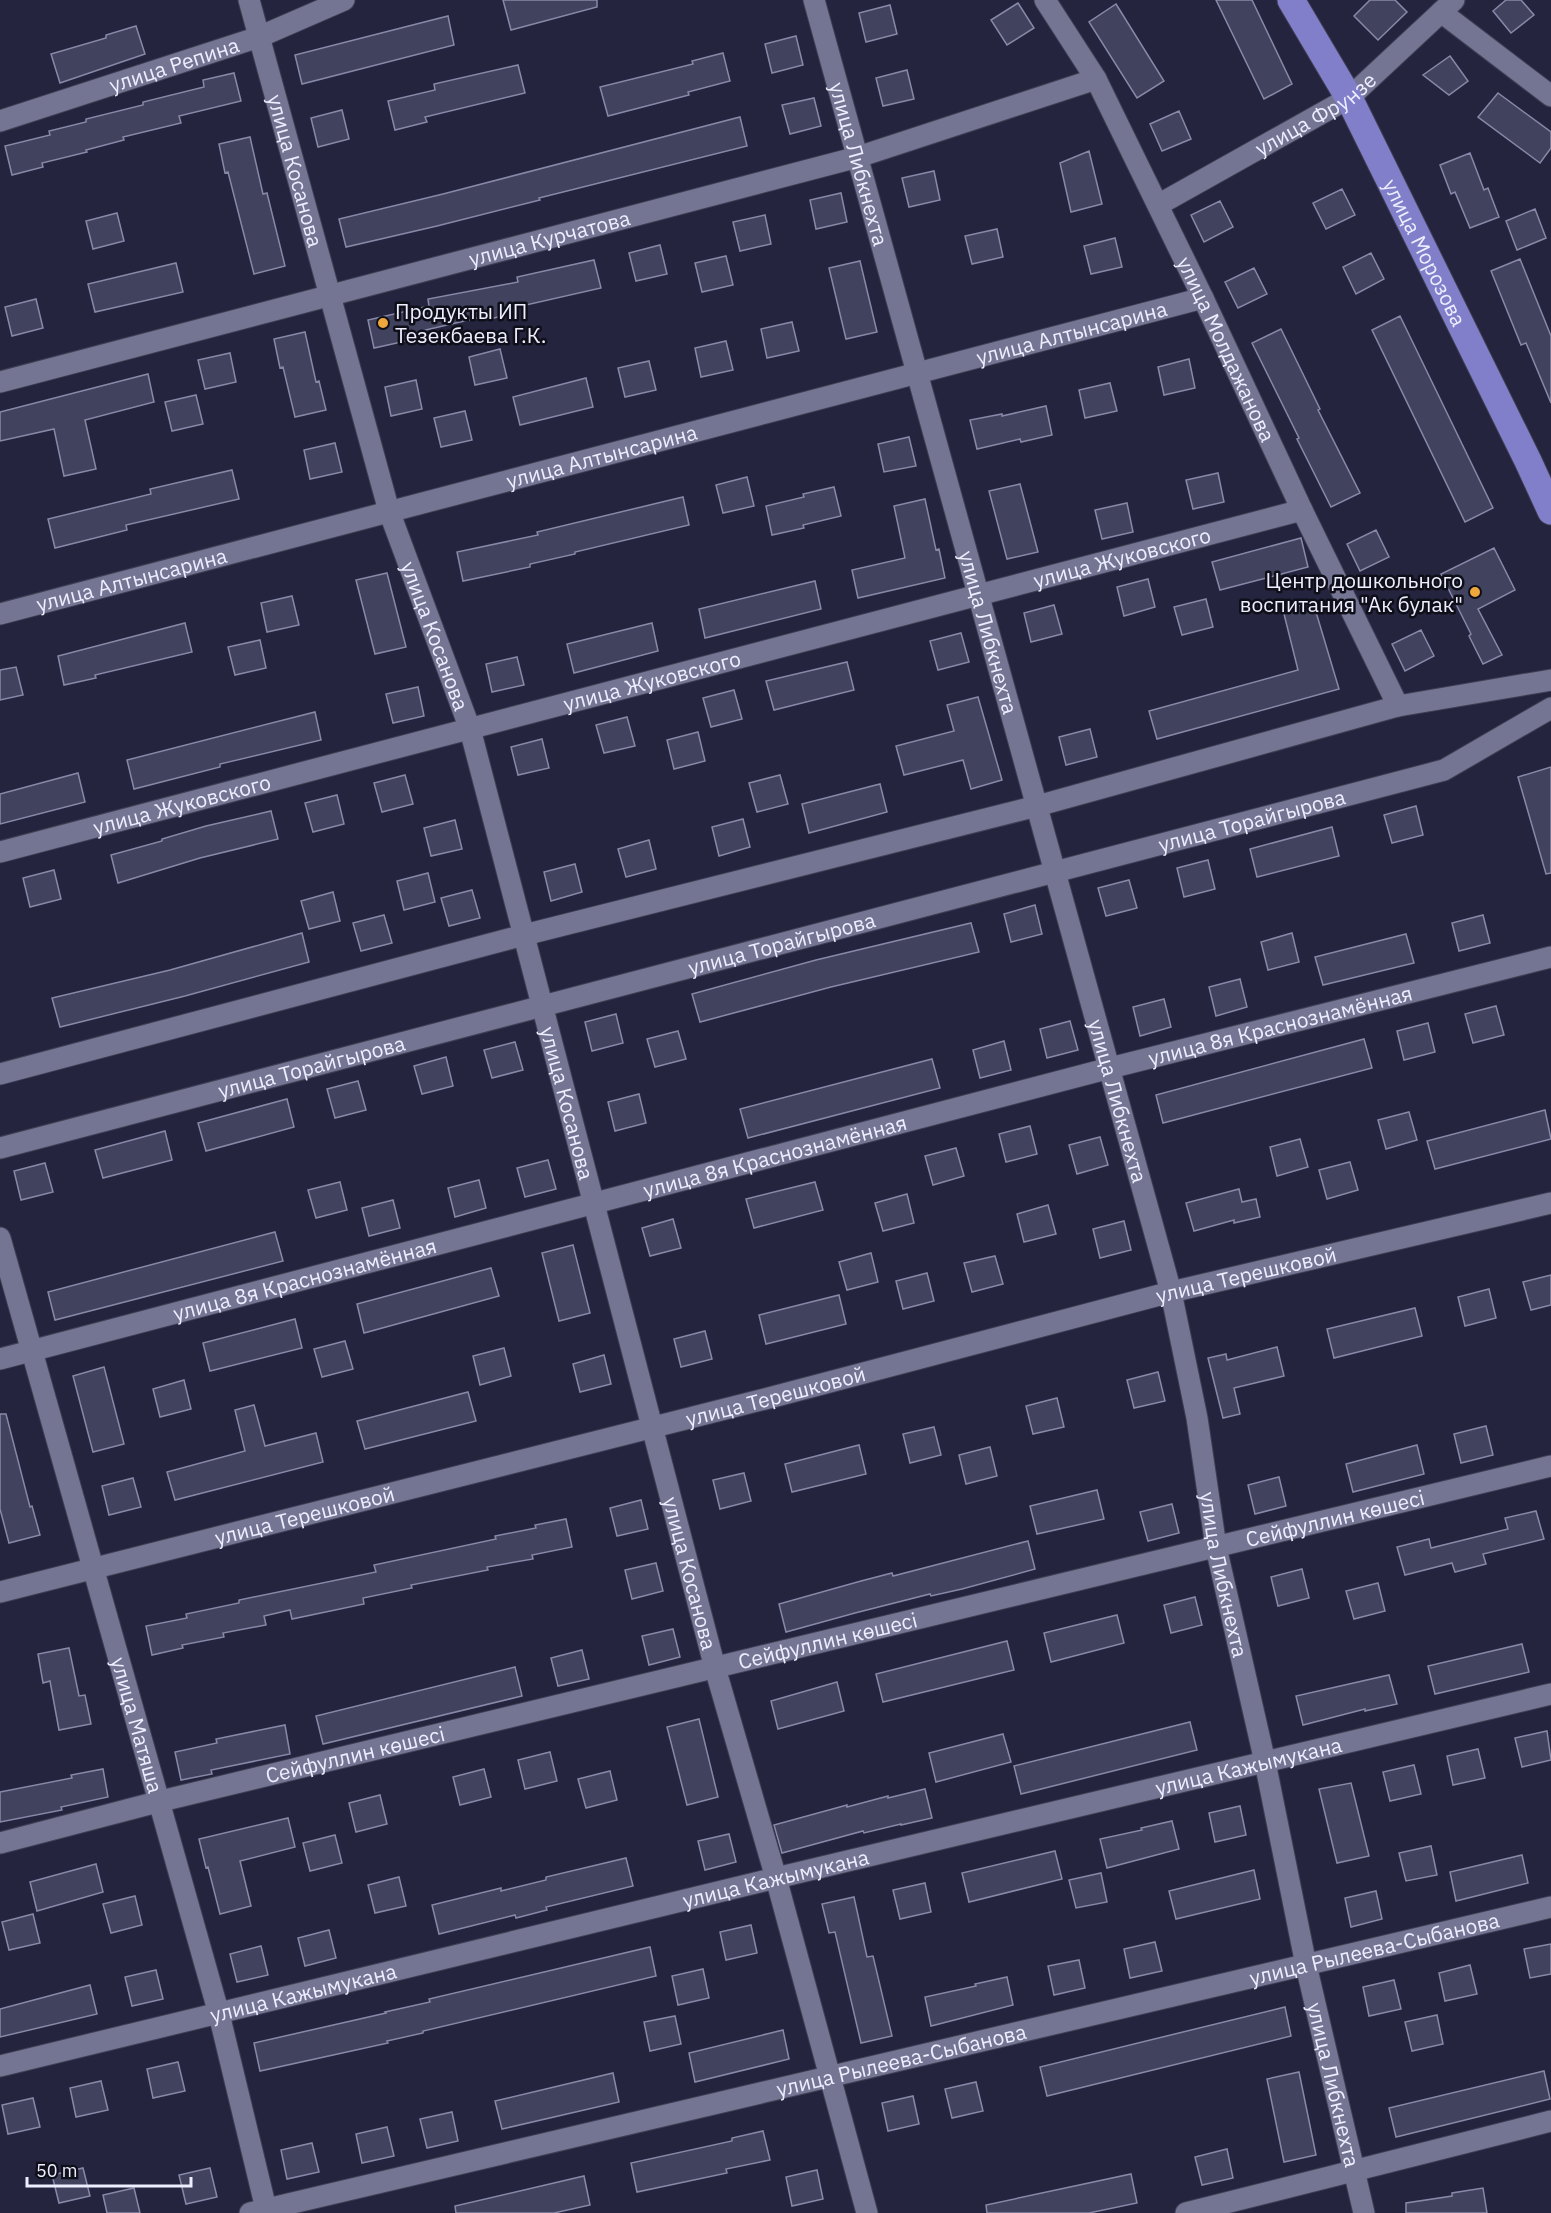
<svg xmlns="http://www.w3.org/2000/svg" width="1551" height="2213" font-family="'IBM Plex Sans',sans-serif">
<rect width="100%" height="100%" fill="#24243e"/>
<path fill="#41425d" stroke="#8889a8" stroke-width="1.5" d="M503,0H597V7L511,30Z
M1216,0H1252L1292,84L1264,99Z
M1370,0H1395L1407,12L1378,40L1354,16Z
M1506,0H1521L1534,15L1511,33L1493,11Z
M1018,3L1034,28L1007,45L991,20Z
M1116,4L1164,81L1137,98L1089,22Z
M890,5L897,34L866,42L859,13Z
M448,16L454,45L302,84L295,55Z
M136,26L145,54L60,83L51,54L106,38V35Z
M796,36L803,65L772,73L765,44Z
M723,53L730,81L688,92L689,95L608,116L600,87L693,64L692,61Z
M1450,56L1468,81L1449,95L1423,75Z
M518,65L525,93L425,117L427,122L395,130L388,101L435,90L434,84Z
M907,70L914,99L883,106L876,78Z
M234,73L241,101L179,116L181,123L123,137L124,140L86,150L87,152L42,163L43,167L12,175L5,146L50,135L49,131L86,122V119L143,105V102L204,87L203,80Z
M1498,93L1551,132V148L1540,163L1478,117Z
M814,98L821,126L790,134L782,105Z
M342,110L349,139L318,147L311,118Z
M1179,111L1191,139L1162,151L1150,124Z
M740,117L747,146L539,198L540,200L437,226L346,247L339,219L443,194Z
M250,137L263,194L267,193L285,266L254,274L228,172L225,173L219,144Z
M1089,151L1102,204L1071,212L1060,163Z
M1470,153L1484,190L1488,188L1499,217L1470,228L1455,192L1451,194L1440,165Z
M934,171L940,200L909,207L902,178Z
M1342,189L1355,215L1326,229L1313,203Z
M841,193L847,222L816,229L810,200Z
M1220,201L1233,227L1204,242L1191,215Z
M1535,209L1546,238L1517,250L1506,221Z
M117,213L124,241L93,249L86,221Z
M765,215L771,244L740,251L733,222Z
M997,229L1003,257L972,264L965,236Z
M1115,238L1122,267L1091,274L1084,246Z
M660,245L667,274L636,281L629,253Z
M1371,253L1384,279L1356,294L1343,267Z
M726,256L733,285L702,292L695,263Z
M1520,259L1551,336V403L1526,343L1521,345L1491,271Z
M594,260L601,288L517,307L518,312L486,320V316L404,335L406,341L374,348L368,320L429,306L428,299L518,282L517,277Z
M860,261L877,332L846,339L829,268Z
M176,263L183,292L95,312L88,284Z
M1254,268L1267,294L1238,308L1225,282Z
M36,299L43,328L12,336L5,307Z
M1400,316L1493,508L1465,522L1372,330Z
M792,322L799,351L767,358L761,329Z
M1281,329L1320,409L1318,410L1360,493L1331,507L1297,439L1299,438L1252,343Z
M305,332L316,382L319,381L326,410L295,417L283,367L280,368L274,339Z
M726,341L733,370L701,377L695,348Z
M500,349L507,378L475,385L469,357Z
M230,353L236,382L205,389L198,360Z
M1189,359L1195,388L1164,395L1158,367Z
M649,361L656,390L625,397L618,368Z
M148,374L154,402L85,420L96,469L64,476L54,429L0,441V412Z
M586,378L593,407L520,425L513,397Z
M416,380L422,409L391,416L385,387Z
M1110,383L1117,411L1085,418L1079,390Z
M196,395L203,424L172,431L165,402Z
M1046,406L1052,435L1021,442L1020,439L977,449L970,420L1002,414V416Z
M465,411L472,440L441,447L434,418Z
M909,437L916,466L884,472L878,444Z
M335,443L342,472L310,479L304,450Z
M232,470L239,499L126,525L127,530L55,548L48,519L151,494L150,489Z
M1218,473L1224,502L1193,509L1186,480Z
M747,477L754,506L723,513L716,485Z
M1020,484L1038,552L1007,559L989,491Z
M834,487L841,516L803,525L804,528L772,535L766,506L804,497L803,494Z
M683,497L689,525L575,552V554L530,564V567L463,581L457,552L538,535L537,532Z
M925,499L936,550L939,549L945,578L858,598L852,570L905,558L894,506Z
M1127,503L1133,532L1102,539L1095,510Z
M1376,530L1389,557L1360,571L1347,544Z
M1301,538L1308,567L1220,590L1212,562Z
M1494,548L1515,590L1478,609L1502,655L1483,664L1469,636L1471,634L1441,574Z
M387,573L406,647L375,654L356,580Z
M1148,579L1155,607L1124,616L1117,587Z
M815,581L821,609L705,638L699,609Z
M292,596L299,625L267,632L261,603Z
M1206,599L1213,627L1182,635L1174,607Z
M1313,602L1339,689L1157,739L1149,711L1298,670L1283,610Z
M1054,605L1062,634L1031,642L1024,613Z
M185,623L192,652L95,675L96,678L64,685L58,656Z
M652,623L658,651L574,673L567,644Z
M1421,630L1434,656L1405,671L1392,644Z
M961,633L969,662L938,670L930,641Z
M260,640L266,668L235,675L228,647Z
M517,657L524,685L492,692L486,664Z
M847,662L854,690L774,710L766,681Z
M16,667L23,695L0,700V670Z
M418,687L424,716L393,723L386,694Z
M734,690L742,719L711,727L703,698Z
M978,697L1002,780L971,789L963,760L904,775L896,746L954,731L947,705Z
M315,712L321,740L220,764V767L134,789L127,760Z
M627,717L635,746L604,753L596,725Z
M1090,729L1097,757L1066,765L1059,737Z
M698,732L705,761L674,769L667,740Z
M542,739L549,768L518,775L511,747Z
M1551,767V873L1546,874L1518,777Z
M78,773L85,802L0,824V794Z
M405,775L413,804L382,812L374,783Z
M780,775L788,804L757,812L749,783Z
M880,784L887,812L809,833L802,804Z
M337,795L344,824L313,832L305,803Z
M1416,806L1423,835L1392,843L1384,815Z
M271,811L278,839L200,858L118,883L111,855L162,841V839L206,826Z
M743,819L750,847L719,856L712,827Z
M455,820L462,849L431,856L424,828Z
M1332,827L1339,856L1257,877L1250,849Z
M649,840L656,869L626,877L618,849Z
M1208,860L1215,889L1184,897L1177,868Z
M575,864L582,892L551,901L544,872Z
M54,870L61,899L30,907L23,878Z
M428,873L435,902L404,910L397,881Z
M1129,880L1137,908L1106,916L1098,888Z
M472,890L480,918L449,926L441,898Z
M333,892L340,921L309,929L301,901Z
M1035,905L1042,934L1011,942L1004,914Z
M384,915L392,943L361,951L353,923Z
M1483,915L1490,943L1459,951L1452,923Z
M971,923L979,952L831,987L700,1022L692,994L816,960Z
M302,933L309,962L185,996L60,1027L52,998L170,970Z
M1292,933L1299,962L1268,970L1261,942Z
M1406,934L1414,963L1323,985L1315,957Z
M1240,979L1247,1007L1216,1016L1209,987Z
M1164,999L1171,1027L1140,1036L1133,1007Z
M1496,1006L1504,1035L1473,1043L1465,1014Z
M616,1014L623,1043L592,1051L585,1022Z
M1070,1021L1078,1050L1047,1058L1040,1029Z
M1428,1023L1435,1052L1404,1060L1397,1031Z
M678,1031L686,1059L655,1067L647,1039Z
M1364,1039L1372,1068L1163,1123L1156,1095Z
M1004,1041L1011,1070L980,1078L973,1050Z
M515,1042L523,1070L492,1078L484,1050Z
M446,1057L453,1086L422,1094L414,1066Z
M932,1059L940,1088L748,1138L740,1109Z
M358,1081L366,1110L335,1118L327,1089Z
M639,1094L646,1123L615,1131L608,1102Z
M287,1099L294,1127L206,1151L198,1123Z
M1545,1110L1551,1139L1435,1169L1427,1141Z
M1409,1112L1417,1140L1386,1149L1378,1120Z
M1030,1126L1037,1154L1006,1162L999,1134Z
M165,1131L172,1160L103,1178L95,1150Z
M1100,1137L1108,1165L1077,1174L1069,1145Z
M1300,1139L1308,1167L1277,1176L1270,1147Z
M956,1148L964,1176L933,1185L925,1156Z
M548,1160L556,1189L525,1197L517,1168Z
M1350,1162L1358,1190L1327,1199L1319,1170Z
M45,1163L53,1192L21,1200L14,1171Z
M479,1180L486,1208L455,1217L448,1188Z
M340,1182L347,1210L316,1218L308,1190Z
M815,1182L823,1210L754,1228L746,1199Z
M1239,1189L1242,1202L1256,1199L1260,1217L1234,1223V1220L1194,1231L1186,1203Z
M907,1194L914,1223L883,1231L875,1203Z
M393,1200L400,1228L369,1236L362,1208Z
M1048,1205L1056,1234L1024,1242L1017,1214Z
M673,1219L681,1248L650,1256L642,1228Z
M1124,1221L1131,1250L1100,1258L1093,1229Z
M275,1232L283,1261L55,1320L48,1292Z
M573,1245L590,1313L559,1321L542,1253Z
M871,1253L878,1282L847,1290L839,1262Z
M995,1256L1003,1284L972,1292L964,1263Z
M491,1268L499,1296L364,1333L357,1304Z
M927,1273L934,1301L903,1309L896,1281Z
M1551,1275V1305L1531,1310L1523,1282Z
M1489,1289L1496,1318L1465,1326L1458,1297Z
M839,1295L846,1324L766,1344L759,1315Z
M1415,1308L1422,1336L1334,1358L1327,1329Z
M295,1319L302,1348L210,1371L203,1343Z
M705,1331L712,1359L681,1367L674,1339Z
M345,1341L353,1369L322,1377L314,1349Z
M1277,1347L1284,1376L1234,1388L1240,1414L1223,1418L1208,1358L1226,1354L1227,1360Z
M504,1348L511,1376L480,1385L473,1356Z
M604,1355L611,1384L580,1392L573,1364Z
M104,1367L124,1444L93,1452L73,1376Z
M1158,1372L1165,1401L1134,1408L1127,1380Z
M184,1380L191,1409L160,1417L153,1389Z
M468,1392L476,1421L365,1449L357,1421Z
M1057,1398L1064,1427L1033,1434L1026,1406Z
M254,1405L265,1446L316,1433L323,1462L175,1500L167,1472L245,1451L235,1410Z
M0,1414H6L30,1507L32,1506L40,1535L9,1543L0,1509Z
M1486,1426L1493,1455L1461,1463L1454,1434Z
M934,1427L941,1455L910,1463L903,1434Z
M859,1445L866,1474L792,1492L785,1464Z
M1417,1445L1424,1474L1353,1492L1346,1464Z
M990,1447L997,1476L966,1484L959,1455Z
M744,1473L751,1501L720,1509L713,1480Z
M1279,1477L1286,1506L1255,1514L1248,1485Z
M133,1478L141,1507L109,1515L102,1486Z
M1097,1490L1104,1519L1037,1534L1030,1506Z
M641,1500L648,1529L617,1536L610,1508Z
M1172,1504L1179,1533L1148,1541L1140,1512Z
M1536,1511L1544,1539L1483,1554L1486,1564L1455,1572L1452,1563L1405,1575L1397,1547L1429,1539L1431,1548L1508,1529L1505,1518Z
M566,1519L572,1547L532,1555L533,1559L487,1567L488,1570L411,1585L412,1588L363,1598L364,1604L292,1619L290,1610L264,1616L266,1625L223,1633L224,1637L182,1645L183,1648L152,1655L146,1626L187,1618L186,1614L239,1603V1600L376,1572L374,1565L496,1539L495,1536L536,1528L535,1525Z
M1028,1541L1035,1569L962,1589L931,1596L930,1594L855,1613L786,1632L779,1604L861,1581L892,1573L893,1576Z
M656,1563L663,1591L632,1599L625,1570Z
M1302,1569L1309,1598L1278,1606L1271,1577Z
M1378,1583L1385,1611L1354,1619L1346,1591Z
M1195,1597L1202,1625L1171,1633L1164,1605Z
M1117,1615L1124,1643L1051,1662L1044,1633Z
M673,1629L680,1657L649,1665L642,1636Z
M1007,1641L1014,1670L883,1702L876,1674Z
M1522,1644L1529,1672L1435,1694L1428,1666Z
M69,1648L79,1696L85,1695L91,1724L59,1730L50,1681L43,1683L38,1654Z
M582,1650L589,1679L558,1686L551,1658Z
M515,1667L522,1696L323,1744L316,1716Z
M1389,1675L1397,1704L1365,1711V1709L1303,1725L1296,1696Z
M837,1682L844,1711L778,1729L771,1701Z
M699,1719L718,1797L687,1805L667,1727Z
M1190,1722L1197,1750L1021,1794L1014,1766Z
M285,1725L290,1754L211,1770L212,1774L181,1780L175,1752L217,1743L216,1739Z
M1547,1731L1551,1760L1522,1767L1515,1738Z
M1003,1734L1011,1762L936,1782L929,1753Z
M1478,1749L1485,1778L1453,1785L1447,1756Z
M550,1752L557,1781L525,1789L518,1760Z
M1414,1765L1421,1794L1390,1801L1383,1772Z
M103,1769L108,1797L61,1807L62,1810L0,1822V1792L72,1778L71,1775Z
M484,1769L491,1797L460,1805L453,1777Z
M610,1771L617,1800L586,1808L578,1779Z
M1351,1783L1369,1856L1337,1863L1319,1789Z
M925,1789L932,1818L901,1825V1824L864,1833L863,1831L782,1853L774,1825L847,1805V1807L888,1796V1798Z
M380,1795L387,1824L356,1832L349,1803Z
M1240,1806L1246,1835L1215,1842L1209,1813Z
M288,1818L295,1847L240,1861L251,1906L220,1914L208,1867L206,1868L199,1839Z
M1172,1821L1179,1849L1107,1868L1100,1839L1142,1830L1141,1828Z
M729,1834L736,1862L705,1870L698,1841Z
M335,1835L342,1863L310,1871L303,1843Z
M1431,1846L1437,1875L1406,1881L1399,1853Z
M1055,1851L1062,1879L969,1902L962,1873Z
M1522,1855L1528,1883L1456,1901L1450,1872Z
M626,1858L633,1886L546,1907L547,1910L516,1918L515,1915L439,1934L432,1905L501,1888V1891L546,1880V1877Z
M96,1864L103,1892L37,1911L30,1882Z
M1254,1870L1260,1899L1176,1919L1169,1891Z
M1101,1873L1107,1902L1076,1908L1069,1880Z
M399,1877L406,1906L375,1913L368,1885Z
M925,1883L931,1912L900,1919L893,1890Z
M1376,1891L1382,1919L1351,1927L1345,1898Z
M135,1896L142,1925L111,1933L103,1904Z
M854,1897L867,1957L873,1956L892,2036L861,2043L835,1932L829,1933L822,1904Z
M33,1914L40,1943L9,1950L2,1922Z
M751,1925L757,1953L726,1960L720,1932Z
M329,1930L336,1958L305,1966L298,1938Z
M1155,1942L1162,1971L1130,1978L1124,1949Z
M1551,1944V1974L1530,1978L1524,1949Z
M261,1946L268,1975L237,1982L230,1954Z
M650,1947L656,1976L423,2031V2033L387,2041L388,2043L260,2071L254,2043L386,2013L385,2012L430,2002L429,1999Z
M1079,1960L1085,1988L1054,1995L1048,1966Z
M1470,1965L1477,1994L1445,2001L1439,1973Z
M703,1969L709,1998L678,2005L672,1976Z
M156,1970L163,1999L132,2006L125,1977Z
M1007,1977L1013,2005L931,2026L925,1997L976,1986L975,1984Z
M1394,1980L1401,2009L1369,2016L1363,1987Z
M90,1985L97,2014L0,2037V2009Z
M1285,2007L1291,2036L1047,2096L1040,2067Z
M1437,2015L1443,2044L1412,2051L1405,2022Z
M675,2016L681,2044L650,2051L644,2022Z
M783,2030L789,2059L695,2082L689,2053Z
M178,2062L185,2091L153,2098L147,2069Z
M1544,2071L1550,2099L1396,2137L1389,2108Z
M1299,2072L1316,2155L1284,2162L1267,2079Z
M613,2073L619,2102L502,2129L495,2101Z
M101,2081L108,2110L76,2117L70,2088Z
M976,2082L983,2111L952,2118L945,2089Z
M913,2096L919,2124L888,2131L882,2103Z
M33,2098L40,2127L8,2134L2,2105Z
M452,2112L458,2141L427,2148L420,2119Z
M387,2127L394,2156L362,2163L356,2134Z
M763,2131L770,2160L726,2169L727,2173L637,2192L631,2163L732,2141V2138Z
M312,2143L319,2172L287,2179L281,2150Z
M1227,2149L1233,2178L1202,2185L1195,2157Z
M83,2168L90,2196L59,2203L52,2175Z
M210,2168L217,2197L186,2204L179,2175Z
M817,2170L823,2199L792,2206L786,2177Z
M1131,2174L1137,2203L1089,2213H987L986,2205Z
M584,2176L590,2205L554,2213H456L455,2206Z
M134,2188L140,2213H107L103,2195Z
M1483,2188L1487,2213H1406V2203L1452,2196V2193Z"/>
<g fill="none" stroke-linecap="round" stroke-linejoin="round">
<defs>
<g id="minor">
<path id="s1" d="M249,0L389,511L470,729L715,1668L776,1878L867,2213"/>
<path id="s2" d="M814,0L1171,1292L1197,1418L1216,1547L1265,1762L1306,1965L1364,2213"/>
<path id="s3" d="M1045,0L1096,79L1203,298L1302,510L1398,706"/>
<path d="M1441,12L1551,96"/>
<path id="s4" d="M0,121L259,37L344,0"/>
<path id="s5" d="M1158,205L1349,98L1454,0"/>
<path id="s6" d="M0,382L858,157L1096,79"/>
<path id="s7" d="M0,614L1203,298"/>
<path id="s8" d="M0,852L1302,510"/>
<path d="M0,1074L524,935L1037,806L1398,706L1551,680"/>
<path id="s9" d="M0,1148L1444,770L1551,708"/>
<path id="s10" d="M0,1238L219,2014L267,2213"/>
<path id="s11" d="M0,1359L1110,1068L1551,957"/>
<path id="s12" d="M0,1592L765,1399L1171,1292L1551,1203"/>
<path id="s13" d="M0,1843L161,1801L1551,1466"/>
<path id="s14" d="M0,2066L776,1878L1551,1694"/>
<path id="s15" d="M250,2213L1551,1907"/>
<path d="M1186,2213L1551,2121"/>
</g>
<g id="major">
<path id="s16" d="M1291,0L1349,98L1528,461L1551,511"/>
</g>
</defs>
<use href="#minor" stroke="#3f3e54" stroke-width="23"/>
<use href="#major" stroke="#3f3e54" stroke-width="29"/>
<use href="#minor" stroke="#747593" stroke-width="21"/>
<use href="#major" stroke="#817fca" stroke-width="27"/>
</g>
<g fill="#eea73c" stroke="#0f0f1a" stroke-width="2">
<circle cx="383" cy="323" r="6"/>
<circle cx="1475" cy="592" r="6"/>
</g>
<g text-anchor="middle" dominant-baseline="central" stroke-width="5" stroke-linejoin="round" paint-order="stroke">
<g font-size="21" fill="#edeeff" stroke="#0f0f1a">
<text stroke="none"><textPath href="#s4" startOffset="183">улица Репина</textPath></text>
<text stroke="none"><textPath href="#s5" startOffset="182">улица Фрунзе</textPath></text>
<text stroke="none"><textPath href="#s2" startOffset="170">улица Либкнехта</textPath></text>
<text stroke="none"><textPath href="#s1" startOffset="177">улица Косанова</textPath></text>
<text stroke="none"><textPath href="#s6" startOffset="568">улица Курчатова</textPath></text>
<text stroke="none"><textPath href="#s16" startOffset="286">улица Морозова</textPath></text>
<text stroke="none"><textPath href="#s7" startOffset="1108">улица Алтынсарина</textPath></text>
<text stroke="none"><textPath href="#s3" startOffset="394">улица Молдажанова</textPath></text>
<text stroke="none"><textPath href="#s7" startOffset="622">улица Алтынсарина</textPath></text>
<text stroke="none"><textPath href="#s8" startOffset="1160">улица Жуковского</textPath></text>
<text stroke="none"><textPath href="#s7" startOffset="136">улица Алтынсарина</textPath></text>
<text stroke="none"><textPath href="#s2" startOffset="656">улица Либкнехта</textPath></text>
<text stroke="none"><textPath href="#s1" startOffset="663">улица Косанова</textPath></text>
<text stroke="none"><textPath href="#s8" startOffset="674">улица Жуковского</textPath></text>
<text stroke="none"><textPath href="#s8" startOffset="188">улица Жуковского</textPath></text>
<text stroke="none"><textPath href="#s9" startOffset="1294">улица Торайгырова</textPath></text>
<text stroke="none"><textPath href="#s9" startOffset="808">улица Торайгырова</textPath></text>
<text stroke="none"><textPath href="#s11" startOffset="1323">улица 8я Краснознамённая</textPath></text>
<text stroke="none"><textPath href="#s9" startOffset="322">улица Торайгырова</textPath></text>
<text stroke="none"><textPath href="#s2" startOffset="1142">улица Либкнехта</textPath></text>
<text stroke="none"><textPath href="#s1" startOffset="1149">улица Косанова</textPath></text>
<text stroke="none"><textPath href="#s11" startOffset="801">улица 8я Краснознамённая</textPath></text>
<text stroke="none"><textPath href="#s12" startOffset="1286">улица Терешковой</textPath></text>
<text stroke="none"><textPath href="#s11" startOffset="315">улица 8я Краснознамённая</textPath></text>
<text stroke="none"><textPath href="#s12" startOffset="800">улица Терешковой</textPath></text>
<text stroke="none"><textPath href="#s12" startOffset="314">улица Терешковой</textPath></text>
<text stroke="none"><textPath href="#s13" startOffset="1374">Сейфуллин көшесі</textPath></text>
<text stroke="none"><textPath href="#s2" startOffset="1628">улица Либкнехта</textPath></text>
<text stroke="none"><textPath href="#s1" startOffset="1635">улица Косанова</textPath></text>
<text stroke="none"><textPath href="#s13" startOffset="852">Сейфуллин көшесі</textPath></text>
<text stroke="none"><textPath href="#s10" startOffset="506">улица Матяша</textPath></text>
<text stroke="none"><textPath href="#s13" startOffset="366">Сейфуллин көшесі</textPath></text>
<text stroke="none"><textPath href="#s14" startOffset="1284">улица Кажымукана</textPath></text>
<text stroke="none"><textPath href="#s14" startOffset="798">улица Кажымукана</textPath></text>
<text stroke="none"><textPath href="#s15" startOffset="1155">улица Рылеева-Сыбанова</textPath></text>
<text stroke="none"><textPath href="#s14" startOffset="312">улица Кажымукана</textPath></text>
<text stroke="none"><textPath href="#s15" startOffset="669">улица Рылеева-Сыбанова</textPath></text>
<text stroke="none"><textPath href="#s2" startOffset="2150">улица Либкнехта</textPath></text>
</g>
<g font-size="21" fill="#edeeff" stroke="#0f0f1a" text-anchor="start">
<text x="395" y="311">Продукты ИП<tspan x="395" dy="24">Тезекбаева Г.К.</tspan></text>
<text x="1463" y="580" text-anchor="end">Центр дошкольного<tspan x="1463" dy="24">воспитания "Ак булак"</tspan></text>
</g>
</g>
<path d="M27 2177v9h164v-9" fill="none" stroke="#edeeff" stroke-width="3"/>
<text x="36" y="2177" font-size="18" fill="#edeeff" stroke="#0f0f1a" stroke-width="4.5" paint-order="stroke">50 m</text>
</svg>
